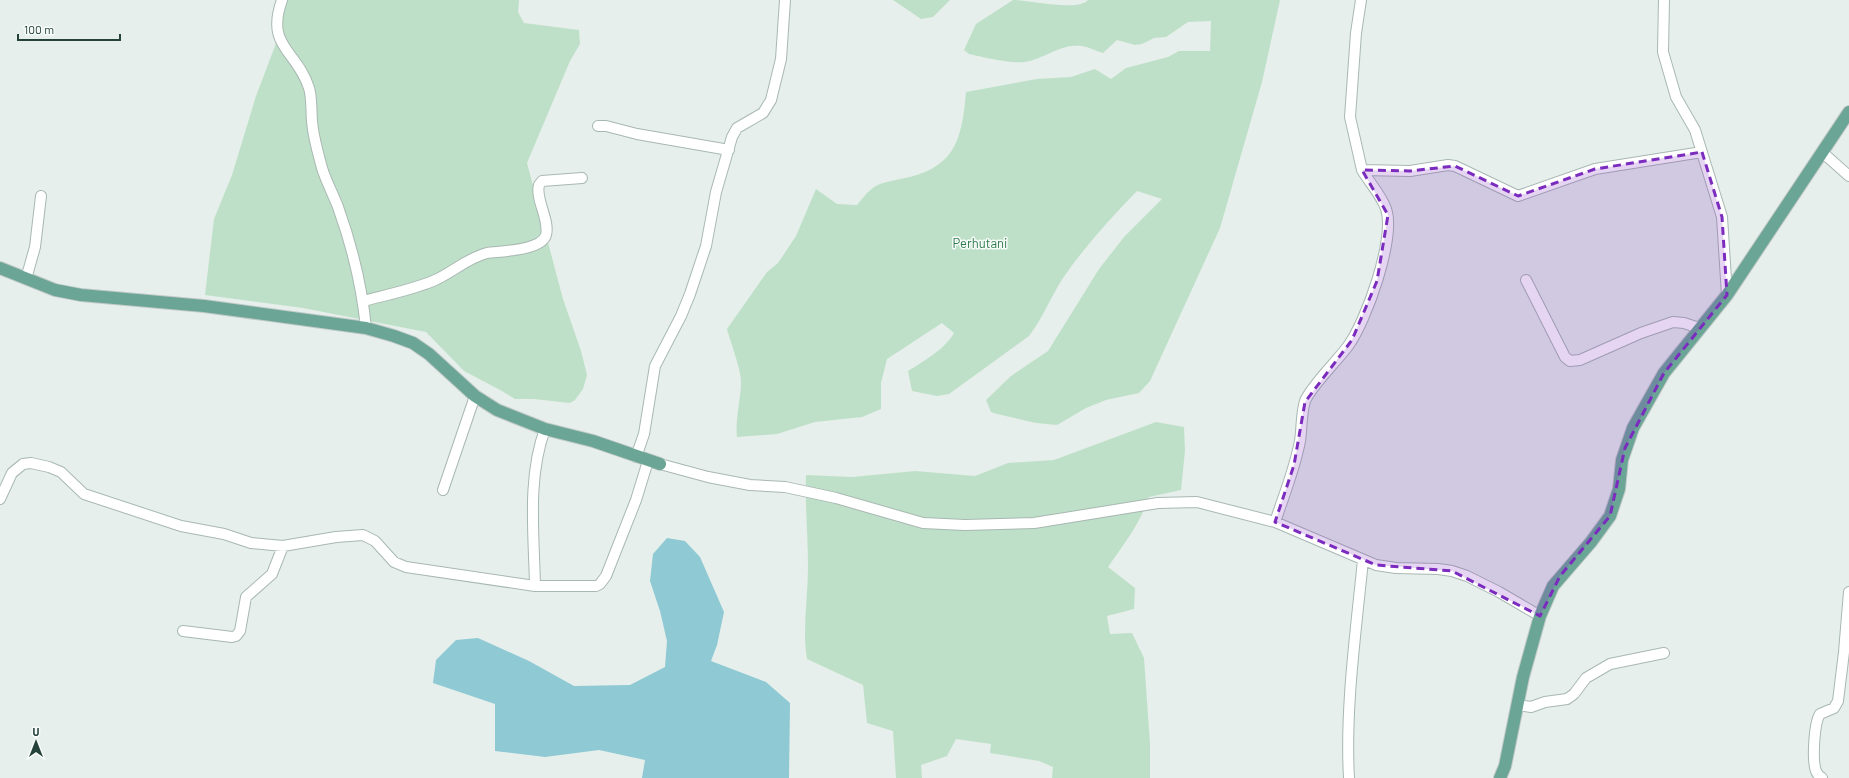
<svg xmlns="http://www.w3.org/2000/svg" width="1849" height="778" font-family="Barlow,sans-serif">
<rect width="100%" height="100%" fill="#e6efeb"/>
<path fill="#bfe0c8" d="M286,0H519L518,12L524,23L579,30L580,44L570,61L527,163L563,299L581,351L587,375L583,389L575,400L570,403L534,399H515L502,391L464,371L426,332L303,308L205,295L214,219L232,175L256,96L275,46Z
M893,0H950L933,17L921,19Z
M1013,0C1029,0 1077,12 1088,0H1280L1262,82L1220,228L1150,381L1139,393L1106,400L1086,408L1057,425L1036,423L997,414L991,412L986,400L1011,376L1048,351L1099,269L1124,237L1162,199L1137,191C1111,218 1085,246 1063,278C1051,296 1043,318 1029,336L949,394L937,396L912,391L908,371C924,361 945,349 954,333L942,323L887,359L881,383V409L862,417L815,422L777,434L737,437C735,418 741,400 741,381C740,366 731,344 727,329L767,272L778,263L796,236L816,189L837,204L857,205C862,199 868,191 874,187C881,182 901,179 910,177C957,165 962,136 966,92L1037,79L1071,77L1095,69L1111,79L1126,68L1168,57L1179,51H1210L1211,21L1188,22L1166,37L1154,38L1142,44L1135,45L1117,40L1103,53C1096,51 1089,47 1082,46C1060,43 1045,59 1024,62C1012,64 982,57 969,54L964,50L976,24Z
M1156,422L1184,427L1185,451L1181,490L1149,497C1140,524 1124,544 1108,567L1135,588L1134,609L1107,616L1110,634L1132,633L1144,658L1150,744V778H1052L1053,767L1039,761L990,753L991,744L956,739L947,756L921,765L922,778H896L893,731L867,723L863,685L807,659C802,629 808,598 808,567C808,536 805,506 806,475L852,477L915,471L975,476L1008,463L1054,460Z"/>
<path fill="#8ec9d4" d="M667,538L685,541L700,557L724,612L717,645L711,661L766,682L790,703L789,778H642L645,760L599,750L545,757L495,751V704L433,683L436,660L456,640L478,638L529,661L574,686L630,685L665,667L667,641L660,611L650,581L653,554Z"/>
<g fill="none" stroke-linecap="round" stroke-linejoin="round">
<defs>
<path id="minor" d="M282,0C265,47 297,50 309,88C312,98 311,109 312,121C313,136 318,153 322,168C326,181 333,194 338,207C352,246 362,287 366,328
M1361,0L1356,33L1350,117L1362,170L1410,171L1448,165L1455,166L1518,196L1595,169L1702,152
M1664,0L1663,52L1676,97L1695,130L1722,217L1727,295
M598,126H606L637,134L729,150
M1822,152L1849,176
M26,279L35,247L41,196
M1526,280L1565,357L1570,361L1580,360L1641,333L1673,322L1684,323L1699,328
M363,301C386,295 411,290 433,281C452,273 467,258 487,253C500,251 541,251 546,235C550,220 535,199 539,185L542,181L582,178
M636,457L644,434L655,366L681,316L690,294L706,246L716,192L732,137L737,128L763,113L771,100L781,59L785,0
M660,464L708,477L750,485L785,487L836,498L923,523L965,525L1034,523L1158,503L1197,502L1275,522L1376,565L1396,568L1438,569L1452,571L1467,576L1499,592L1540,616
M443,490L475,396
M0,499L12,473L23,464L31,463L49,467L61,472L84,494L181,526L224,534L251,543L283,546L336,537L363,535L375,541L394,562L406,567L535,586H596L600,584L606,576L636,500L648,461
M1275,522C1284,495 1295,468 1300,441C1302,428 1301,414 1305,401C1311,386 1337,361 1348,346C1366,322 1396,238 1386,209C1382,196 1369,182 1362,170
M535,586C534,534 527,478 545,429
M183,631L232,637L236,636L240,631L246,597L272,574L283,546
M1517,705L1531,707L1545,702L1567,699L1574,694L1586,678L1610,664L1664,653
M1349,778C1345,708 1356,631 1363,560
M1822,778C1819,776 1817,774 1816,771C1812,761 1814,723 1820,714L1834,708L1838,701L1844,652L1849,592"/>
<path id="major" d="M0,268L55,290L81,295L204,306L366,328L394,336L413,343L429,354L475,396L497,410L545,429L593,441L660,464
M1500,778L1505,766L1523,677L1540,616L1553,586L1591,542L1610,516L1619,489L1622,460L1633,428L1664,373L1727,295L1849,112"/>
</defs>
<use href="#minor" stroke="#a8b8b2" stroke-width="12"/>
<use href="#major" stroke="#c2cac8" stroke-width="14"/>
<use href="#minor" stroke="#fff" stroke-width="10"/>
<use href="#major" stroke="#6aa596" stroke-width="12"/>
</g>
<path fill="#7b2cbf" fill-opacity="0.2" stroke="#7b2cbf" stroke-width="3" stroke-dasharray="8 5" stroke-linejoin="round" d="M1702,152L1722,217L1727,295L1664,373L1625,448L1610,516L1560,576L1540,616L1452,571L1376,565L1275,522L1294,465L1305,402L1352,340L1377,281L1388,215L1362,170L1410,171L1455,166L1518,196L1595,169Z"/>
<g text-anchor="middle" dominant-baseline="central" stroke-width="3" stroke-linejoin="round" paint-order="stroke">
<g font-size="13" fill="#2d7a4b" stroke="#f7fbf9">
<text x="980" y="243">Perhutani</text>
</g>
</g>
<g transform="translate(36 742)" stroke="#f7fbf9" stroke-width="3" paint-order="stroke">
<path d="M0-3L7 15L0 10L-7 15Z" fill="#24423a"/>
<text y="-6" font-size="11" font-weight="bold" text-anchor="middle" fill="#24423a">U</text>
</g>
<path d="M18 34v6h102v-6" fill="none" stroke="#24423a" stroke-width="2"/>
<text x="24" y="34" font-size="12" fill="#24423a" stroke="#f7fbf9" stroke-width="3" paint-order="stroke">100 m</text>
</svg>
